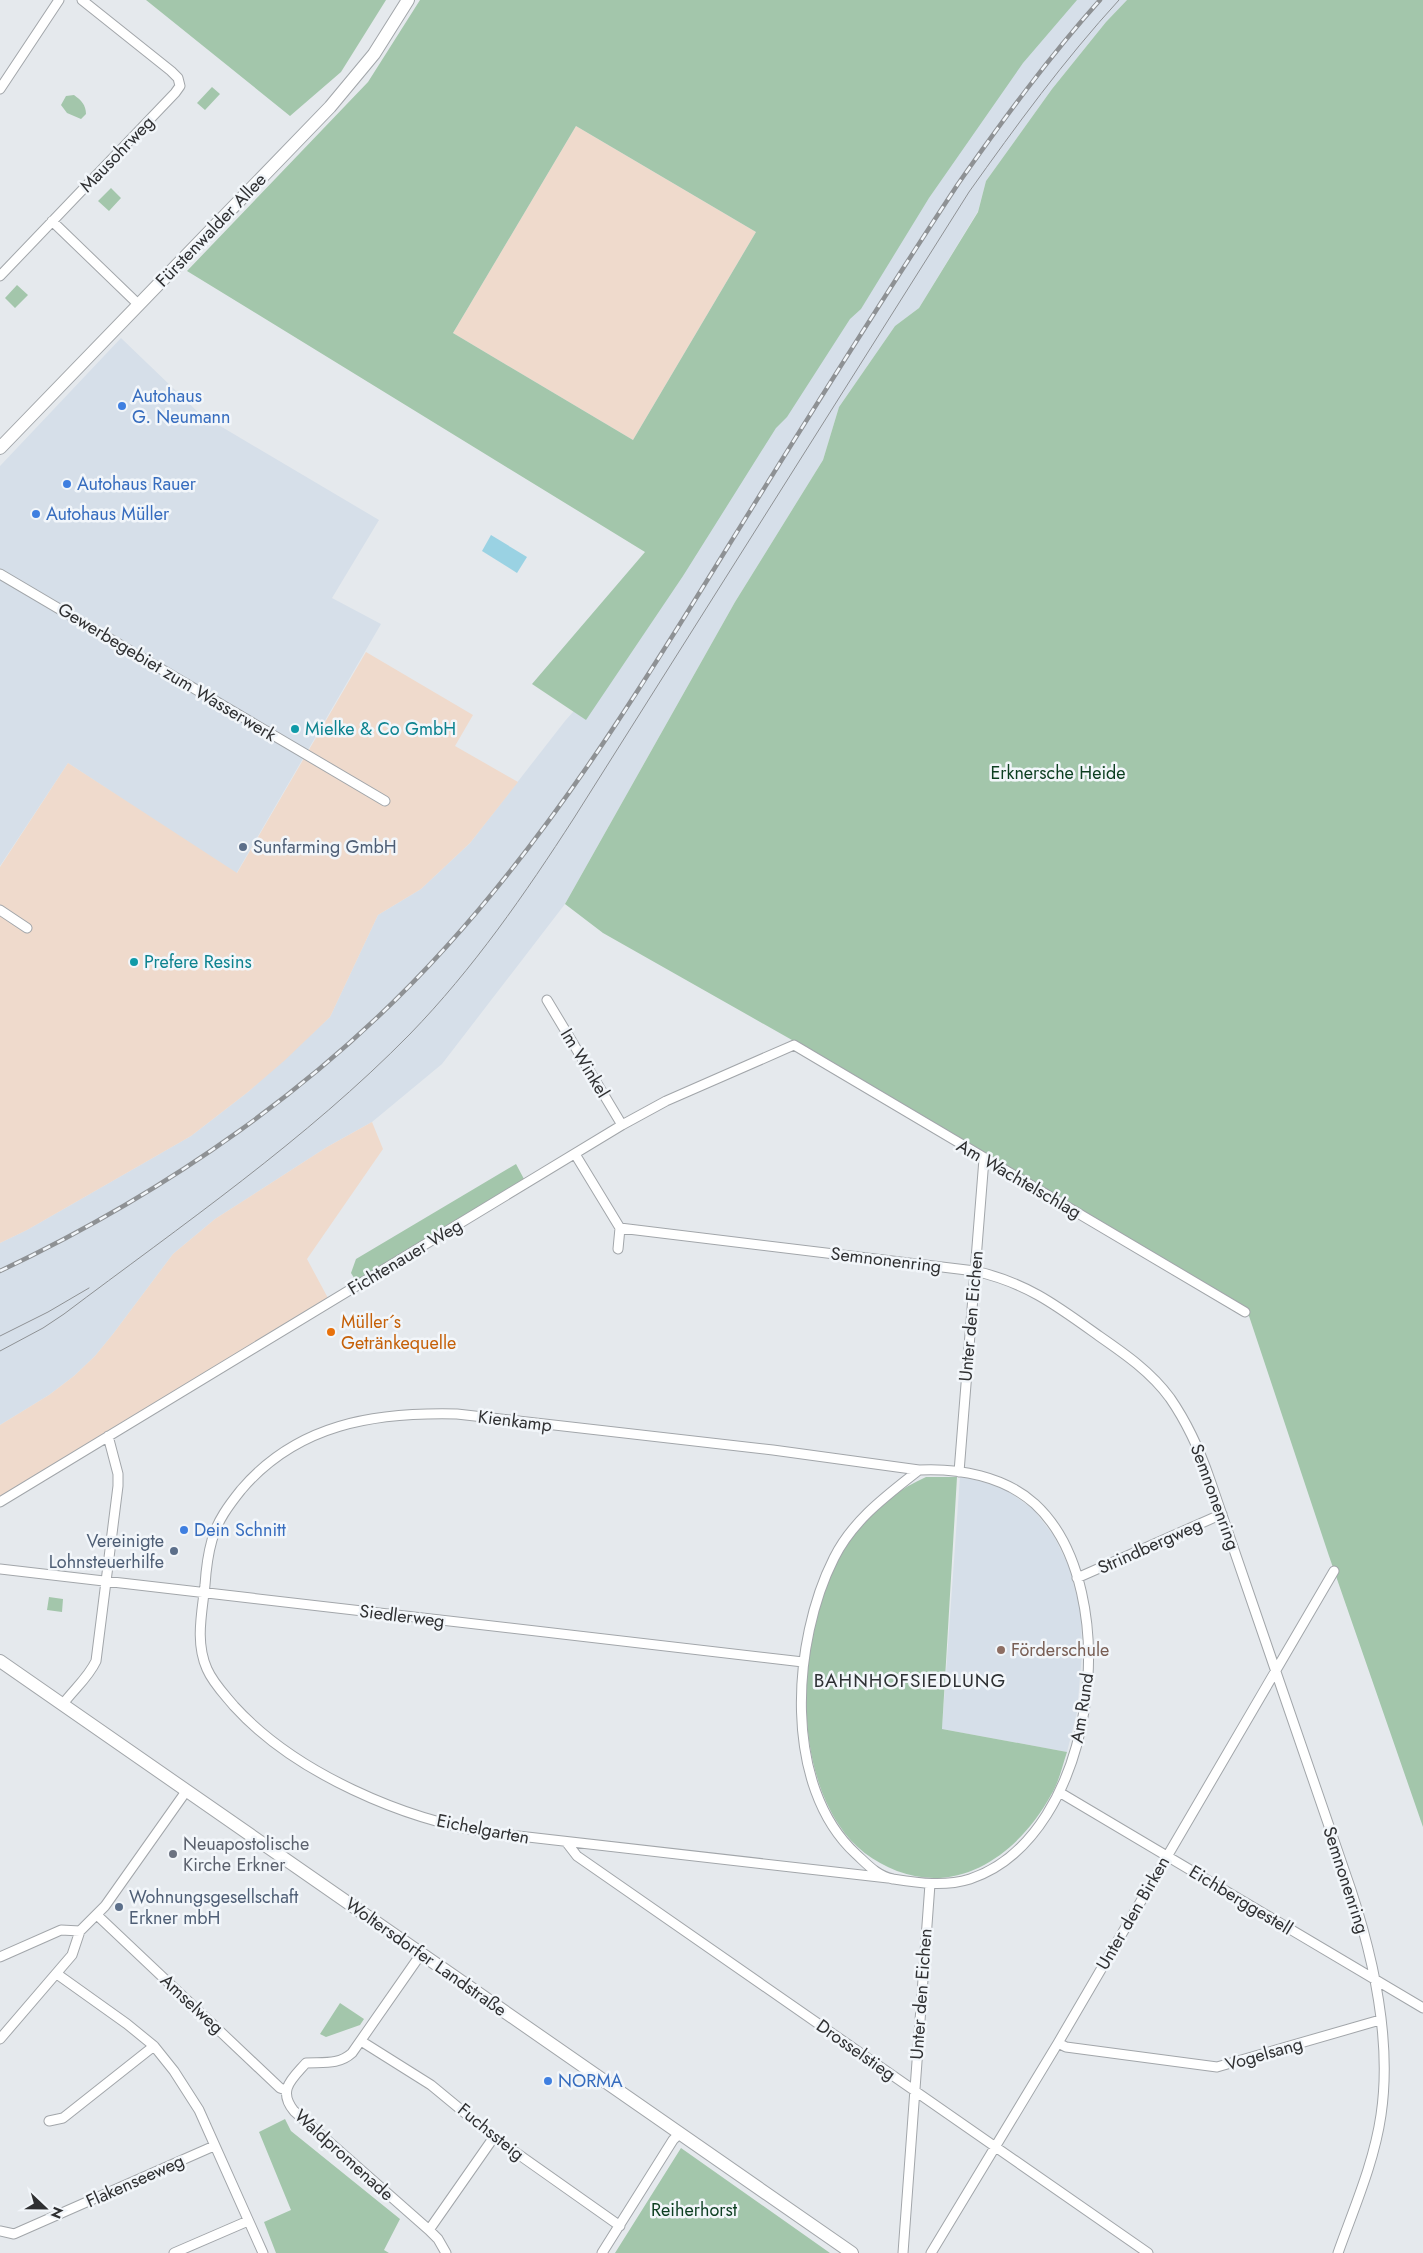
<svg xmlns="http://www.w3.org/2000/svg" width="1423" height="2253" font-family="Jost,sans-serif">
<rect width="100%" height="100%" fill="#e5e9ed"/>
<path fill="#d6dfe9" d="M1062,0H1127L1106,22L1052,89L986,181L978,211L919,308L895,326L839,407L823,460L735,602L565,904L442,1064L372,1122L327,1147L215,1219L173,1254L113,1334L95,1356L74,1376L49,1395L0,1425V1243L27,1230L191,1136L248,1092L330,1017L378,915L421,889L470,843L565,721L618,661Z
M121,338L200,414L379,520L332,598L381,624L236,874L68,763L0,866V466Z
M960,1476L1002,1487L1033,1509L1054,1536L1069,1567L1081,1612L1082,1654L1077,1712L1067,1752L942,1729Z"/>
<path fill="#efdacc" d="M576,126L756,232L633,440L453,333Z
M366,652L473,715L455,746L518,782L470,843L421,889L378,915L330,1017L284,1061L248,1092L191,1136L27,1230L0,1243V867L68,763L237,873Z
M372,1122L383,1149L307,1259L329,1300L0,1500V1425L49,1395L74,1376L95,1356L113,1334L173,1254L215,1219L327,1147Z"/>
<path fill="#a3c6ab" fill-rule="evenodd" d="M146,0H386L341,72L290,116Z
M420,0H1077L1023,63L929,198L861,309L850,319L787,417L776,428L683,576L586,720L532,684L645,552L187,271L368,82ZM576,126L756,232L633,440L453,333Z
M1127,0H1423V1827L1329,1556L1246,1307L792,1040L603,933L565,904L735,602L823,460L839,407L895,326L919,308L978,212L986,181L1052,89L1106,22Z
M212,87L220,94L205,110L197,103Z
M74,95C81,100 86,105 86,114L81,119L67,113L61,105L66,96Z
M111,188L121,198L109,211L98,201Z
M17,285L28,295L15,308L5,298Z
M516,1164L524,1179L356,1281L351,1273L356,1259Z
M926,1477H957L942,1729L1067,1752C1062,1767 1059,1782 1051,1795C1021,1850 963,1896 897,1871C874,1862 853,1847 839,1825C787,1747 800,1606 856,1532C874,1508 899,1489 926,1477Z
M49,1597L63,1599L62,1612L47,1610Z
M340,2003L364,2019L360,2025L326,2037L320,2034Z
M285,2119L291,2131L400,2219L384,2250L389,2253H276L264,2222L291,2210L259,2132Z
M681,2148L830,2253H615Z"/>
<path fill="#9ad2e3" d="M491,535L527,557L517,573L482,551Z"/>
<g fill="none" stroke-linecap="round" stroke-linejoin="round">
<defs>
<path id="minor" d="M0,89L59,0
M52,221L139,305
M0,276L175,93L180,86L178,78L171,71L82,0
M0,574L385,801
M0,910L27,928
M547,1000L622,1125
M575,1154L620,1228L975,1271C1027,1283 1056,1305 1099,1336C1125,1354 1151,1372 1170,1398C1188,1424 1200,1451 1210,1480L1351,1890C1374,1960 1392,2041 1381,2115C1374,2163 1354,2208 1338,2253
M618,1249L620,1228
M919,1470C959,1468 1004,1476 1035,1504C1127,1589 1097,1837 970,1879C944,1887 919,1883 893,1879C877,1876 867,1864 856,1854C782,1786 792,1641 834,1558C853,1520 886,1496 919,1470Z
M959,1472L984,1159
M0,1502L622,1125L666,1101L794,1045L1245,1312
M0,1569L803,1662
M1077,1578L1222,1514
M63,1704C74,1689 88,1678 96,1661L118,1486V1474L108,1436
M1059,1792L1423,2008
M567,1843L577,1856L1148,2253
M888,1878L492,1833C404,1820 295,1773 234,1706C224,1694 213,1683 207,1669C195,1642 202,1613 205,1585C206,1570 208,1554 212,1540C217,1521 229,1505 241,1490C297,1424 374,1412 457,1414L773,1450L919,1470
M98,1916L280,2088L286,2090
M421,1954L352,2053C339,2065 323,2062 306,2063C292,2079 277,2090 294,2111L429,2230L438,2239L446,2253
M0,1957L61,1930L80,1931
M57,1974L127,2024L154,2046L174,2071L199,2110L263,2253
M0,2039L72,1955L80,1931L105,1906L187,1790
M361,2041L431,2085L494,2137L620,2226
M1058,2043L1066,2047L1217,2067L1380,2020
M49,2121L63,2118L154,2046
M429,2230L494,2137
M0,2231L14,2234L214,2146
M174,2253L248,2221
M602,2253L673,2140L680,2133
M903,2253L930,1884
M931,2253L1058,2043L1334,1571"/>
<path id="secondary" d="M0,448L330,107L374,54L408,0
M0,1661L852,2253"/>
</defs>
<use href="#minor" stroke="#a2a6aa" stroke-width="11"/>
<use href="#secondary" stroke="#a2a6aa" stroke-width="14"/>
<use href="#minor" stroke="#fff" stroke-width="9"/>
<use href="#secondary" stroke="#fff" stroke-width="12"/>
<path stroke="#8e9194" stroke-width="1" d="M0,1336L48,1312L89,1288
M0,1351L43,1328L64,1314C182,1225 306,1140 410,1034C473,969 525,894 574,818L969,192C1016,126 1064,60 1119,0"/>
<defs>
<path id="rail" d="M0,1271C167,1192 323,1084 447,946C552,830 634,699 716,566C795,438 875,310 958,184C1003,120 1048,58 1100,0"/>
</defs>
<use href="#rail" stroke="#8e9194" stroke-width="4.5"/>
<use href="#rail" stroke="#f2f6fa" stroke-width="2.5" stroke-dasharray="8" stroke-linecap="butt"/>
</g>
<g fill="#3f7fe0" stroke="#f2f6fa" stroke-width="2">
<circle cx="122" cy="406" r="5"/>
<circle cx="67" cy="484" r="5"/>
<circle cx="36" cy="514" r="5"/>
<circle cx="184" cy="1530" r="5"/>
<circle cx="548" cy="2081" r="5"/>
</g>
<g fill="#0f9aa8" stroke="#f2f6fa" stroke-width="2">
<circle cx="295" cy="729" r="5"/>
<circle cx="134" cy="962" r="5"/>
</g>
<g fill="#5c6f8a" stroke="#f2f6fa" stroke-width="2">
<circle cx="243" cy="847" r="5"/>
<circle cx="174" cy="1551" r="5"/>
<circle cx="119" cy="1907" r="5"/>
</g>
<circle fill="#e8710a" stroke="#f2f6fa" stroke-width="2" cx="331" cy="1332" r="5"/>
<circle fill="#8d6e63" stroke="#f2f6fa" stroke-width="2" cx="1001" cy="1650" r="5"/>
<circle fill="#6b7280" stroke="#f2f6fa" stroke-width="2" cx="173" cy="1854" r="5"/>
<g text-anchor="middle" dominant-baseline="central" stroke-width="5" stroke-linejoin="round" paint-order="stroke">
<g font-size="18" fill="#2f3032" stroke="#f2f6fa">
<text transform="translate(117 154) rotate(-46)">Mausohrweg</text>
<text transform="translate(211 230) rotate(-46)">Fürstenwalder Allee</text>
<text transform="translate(167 672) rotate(31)">Gewerbegebiet zum Wasserwerk</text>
<text transform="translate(585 1063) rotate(59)">Im Winkel</text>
<text transform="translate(1019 1179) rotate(30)">Am Wachtelschlag</text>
<text transform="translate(405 1257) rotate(-31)">Fichtenauer Weg</text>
<text transform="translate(886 1260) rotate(7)">Semnonenring</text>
<text transform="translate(971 1316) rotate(-85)">Unter den Eichen</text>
<text transform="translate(515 1421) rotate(7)">Kienkamp</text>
<text transform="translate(1215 1497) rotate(70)">Semnonenring</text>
<text transform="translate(1150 1546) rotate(-24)">Strindbergweg</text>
<text transform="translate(402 1616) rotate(7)">Siedlerweg</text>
<text transform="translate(1082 1708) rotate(-81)">Am Rund</text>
<text transform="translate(483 1829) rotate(11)">Eichelgarten</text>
<text transform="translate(1346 1880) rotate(72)">Semnonenring</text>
<text transform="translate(1241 1900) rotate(31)">Eichberggestell</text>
<text transform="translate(1133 1913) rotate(-60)">Unter den Birken</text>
<text transform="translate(426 1957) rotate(35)">Woltersdorfer Landstraße</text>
<text transform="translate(921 1994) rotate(-86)">Unter den Eichen</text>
<text transform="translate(192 2004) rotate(43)">Amselweg</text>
<text transform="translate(856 2050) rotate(35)">Drosselstieg</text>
<text transform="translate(1264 2054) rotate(-16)">Vogelsang</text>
<text transform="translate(491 2132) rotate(39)">Fuchssteig</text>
<text transform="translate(344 2155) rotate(42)">Waldpromenade</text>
<text transform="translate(135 2181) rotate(-24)">Flakenseeweg</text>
</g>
<g font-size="18" fill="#366cbe" stroke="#f2f6fa" text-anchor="start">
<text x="132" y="396">Autohaus<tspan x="132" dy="21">G. Neumann</tspan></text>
<text x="77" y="484">Autohaus Rauer</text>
<text x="46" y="514">Autohaus Müller</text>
<text x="194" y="1530">Dein Schnitt</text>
<text x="558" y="2081">NORMA</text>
</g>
<g font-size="18" fill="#0d838f" stroke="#f2f6fa" text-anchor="start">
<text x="305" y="729">Mielke &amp; Co GmbH</text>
<text x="144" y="962">Prefere Resins</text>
</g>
<g font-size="18" fill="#0c3e20" stroke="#f2f6fa">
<text x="1058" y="773">Erknersche Heide</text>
<text x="694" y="2210">Reiherhorst</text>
</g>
<g font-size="18" fill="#4e5e75" stroke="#f2f6fa" text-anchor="start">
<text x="253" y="847">Sunfarming GmbH</text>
<text x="164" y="1541" text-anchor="end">Vereinigte<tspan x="164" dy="21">Lohnsteuerhilfe</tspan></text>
<text x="129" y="1897">Wohnungsgesellschaft<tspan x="129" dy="21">Erkner mbH</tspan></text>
</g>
<g font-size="18" fill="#c56008" stroke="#f2f6fa" text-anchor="start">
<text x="341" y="1322">Müller´s<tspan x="341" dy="21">Getränkequelle</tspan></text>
</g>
<g font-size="18" fill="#785e54" stroke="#f2f6fa" text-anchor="start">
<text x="1011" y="1650">Förderschule</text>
</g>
<g font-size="18" fill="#5b616d" stroke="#f2f6fa" text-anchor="start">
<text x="183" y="1844">Neuapostolische<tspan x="183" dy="21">Kirche Erkner</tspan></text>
</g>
<g font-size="19" letter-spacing="1" fill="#2e3134" stroke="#f2f6fa">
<text x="910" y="1680">BAHNHOFSIEDLUNG</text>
</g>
</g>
<g transform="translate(45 2208) rotate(112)" stroke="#f2f6fa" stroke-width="4" paint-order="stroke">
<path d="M0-4L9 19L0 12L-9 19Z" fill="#2f3032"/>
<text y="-8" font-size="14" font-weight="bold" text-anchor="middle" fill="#2f3032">N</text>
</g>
</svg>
